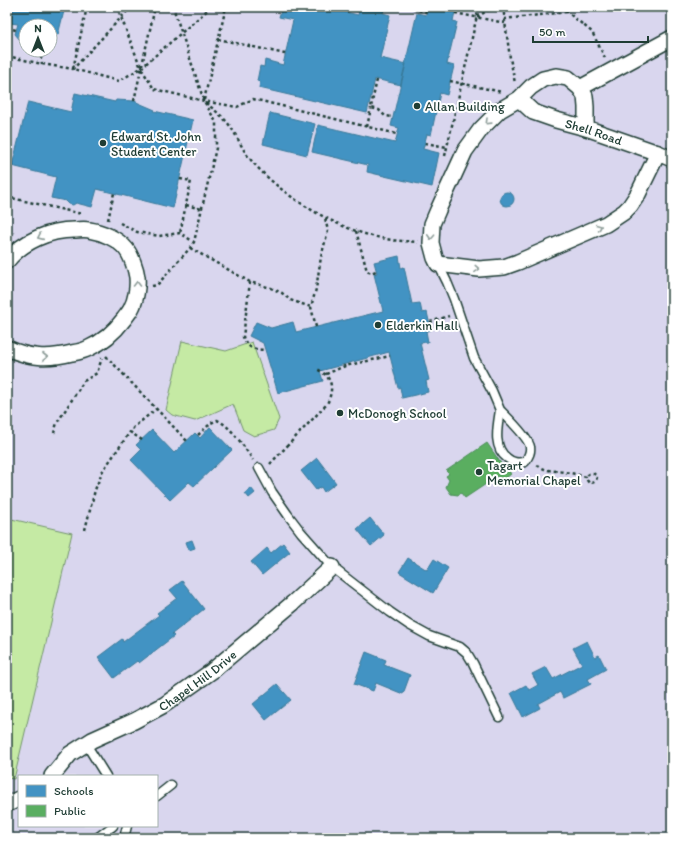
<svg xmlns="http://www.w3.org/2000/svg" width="679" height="845" font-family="Itim,sans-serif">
<rect width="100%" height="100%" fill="#e9e7f5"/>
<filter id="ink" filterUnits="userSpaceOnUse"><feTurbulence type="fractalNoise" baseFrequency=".025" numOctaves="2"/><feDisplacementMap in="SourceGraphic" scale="8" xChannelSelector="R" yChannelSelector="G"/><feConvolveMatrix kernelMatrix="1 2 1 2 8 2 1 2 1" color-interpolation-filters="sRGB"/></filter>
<g filter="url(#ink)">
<path fill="#d9d6ee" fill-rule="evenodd" d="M7,7H672V838H7ZM26,26H50V50H26ZM19,776H157V826H19Z"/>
<path fill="#c5eaa4" stroke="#72946c" d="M182,341L226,351L252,342L279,419L274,430L254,436L243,430L233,404L195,421L172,415L166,410Z
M7,518L72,533L14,779L7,778Z"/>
<path fill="#4393c3" stroke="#387998" d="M14,7H65L58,35L50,32V26H26V42L20,40L15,34L18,24L10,23Z
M282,7H325L358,15L360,8L368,10L369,7H370L384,10L383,13L390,15L380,58L406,64L401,85L375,79L367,113L259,88L260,82L257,81L260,66L264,67L265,60L283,65L293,20L279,17Z
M427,7H456L453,21L457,22L447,64L454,66L447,95L440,93L431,135L427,134L423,149L439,153L432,187L367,172L368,165L312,152L318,125L395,143L399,128L391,126L417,13L426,15Z
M75,93L115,102L116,100L134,101L155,110L154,111L193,120L173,208L97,189L92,207L76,203L73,205L69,204L66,201L51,198L56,177L12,166L28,102L71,112Z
M270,113L315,124L307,155L263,144Z
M500 199a7 7 0 1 1 14 0a7 7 0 1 1-14 0Z
M399,256L401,268L404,267L412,304L420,303L422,313L427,312L431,330L426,331L428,342L420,343L429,380L426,381L428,392L402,398L400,387L398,388L389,352L320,371L323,381L278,393L263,343L249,336L256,322L271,328L293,322L296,332L383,311L374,274L377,273L374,262Z
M210,427L232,450L194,486L189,482L170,500L131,460L141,450L136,445L152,430L174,453L195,433L200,438Z
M317,458L336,483L324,492L321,487L316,490L301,471Z
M251,488L255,493L249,498L245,493Z
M370,518L384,535L371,546L357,529Z
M192,540L195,548L189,550L186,542Z
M283,543L290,552L262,575L251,562L267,548L271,553Z
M408,558L427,570L434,559L448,568L433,593L399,572Z
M182,581L204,609L172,634L174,636L139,663L137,661L114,678L98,657L122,639L123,642L159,615L157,613L177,598L170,590Z
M587,641L595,657L599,655L606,669L588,679L591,684L563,698L560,692L538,704L540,708L523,717L511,693L526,685L529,690L538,685L532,674L546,667L553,679L582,664L573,648Z
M366,652L386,660L384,665L410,675L403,694L376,683L373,691L354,684Z
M277,684L291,700L266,720L253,704Z"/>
<path fill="#5aae61" stroke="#488c54" d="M487,443L502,465L504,464L511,474L502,481L498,476L465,498L461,493L458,495L451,494L446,487L449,480L446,476L449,474L446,471Z"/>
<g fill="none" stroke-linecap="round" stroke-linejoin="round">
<defs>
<path id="lane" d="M438,264L447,282L454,299L474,358L492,391L500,410
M500,410C507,417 529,438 530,447C531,453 528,457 525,462C517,463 513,463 507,458C492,447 498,425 500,410Z
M259,468L272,492L288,515L301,532L332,567L390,612L409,625L429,636L460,647L467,653L473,663L499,717
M86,744L106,776
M157,796L171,785
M97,838L113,826
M124,838L127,826"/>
<g id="street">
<path d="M580,88L672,38"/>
<path id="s1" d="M519,99L533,112L556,120L586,128L658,153L672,159"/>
<path d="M586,128V107L585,96L580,88L568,78L556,76L543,79L531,87L519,99L500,110L481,129L465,151L438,210L432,224L431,243L435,258L438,264L479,269L504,267L518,262L606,224L624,212L630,206L638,194L658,153"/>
<path d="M7,261C23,241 50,230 74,230C79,230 84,229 89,230C102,232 118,239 126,249C131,255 136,269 137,277C138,287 136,300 131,309C129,313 126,316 124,319C115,331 103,342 89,348C84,351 78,352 72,353C48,359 29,358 7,348"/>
<path id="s2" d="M52,776L70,754L92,740L134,721L164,705L212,671L293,603L332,567"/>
<path d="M7,804L19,799"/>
</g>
</defs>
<use href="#lane" stroke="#1f3d34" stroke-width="11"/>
<use href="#street" stroke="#1f3d34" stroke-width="18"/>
<path stroke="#1f3d34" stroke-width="2.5" stroke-dasharray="3 3" stroke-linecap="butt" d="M87,7L73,69L119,81L141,68L154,89L204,101L237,107L253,99L397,134
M117,7L141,68L211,7
M351,7V8L359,11
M407,7L426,12
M503,7L510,58L515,83
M561,7L592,32L605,58
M455,13L505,23
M477,17L493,7
M504,19L567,12L569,9V7
M7,28L16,30
M218,39L285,54
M40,50L42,64
M7,56L42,64L73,69L131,7
M377,80L372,102L371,108L379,110L385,116L393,117
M450,81L502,92
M204,100L226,7
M134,101L155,7
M206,103C212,108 220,114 226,121C236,132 241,148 250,159C280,195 335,229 381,238C393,241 405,241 418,242
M367,127L371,108
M425,143L447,147
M445,156L479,7
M180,179L191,181L180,233
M7,197L82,214
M186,205L202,209
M108,220L114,193
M120,223L137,232L159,236L180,233L194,242
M356,231L367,271L371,273L376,271
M7,232L14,234
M190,248L250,282L271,288L282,293L290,300L311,307
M250,282L243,337C248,349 253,349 265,350
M152,286L157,285L190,248L194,242L216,148V122L204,101L173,7
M430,322L449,316
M316,327L311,307L316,289L321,257L328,231L325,218
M106,356L187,441
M326,374L345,366L390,356
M54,433L57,423L84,381L97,373L102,358
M198,435L211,423L217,420C231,426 244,447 253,460
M142,440L130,432L134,427L156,409
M270,464L327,404C334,389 333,377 317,369L320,371
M537,465C547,472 552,470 564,472C572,473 579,475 586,477L587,480L589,483C594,483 597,481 597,476L593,473C589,473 587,474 586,477
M85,530L95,490L102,472L130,432"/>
<use href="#lane" stroke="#fff" stroke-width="8"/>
<use href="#street" stroke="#fff" stroke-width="15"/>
</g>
<defs><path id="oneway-chevron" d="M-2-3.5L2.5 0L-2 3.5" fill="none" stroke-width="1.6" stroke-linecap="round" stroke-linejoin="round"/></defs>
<g stroke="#8f9e9a">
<use href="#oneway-chevron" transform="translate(488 122) rotate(136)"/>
<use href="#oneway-chevron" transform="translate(599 227) rotate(-23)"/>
<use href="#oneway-chevron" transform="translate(40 237) rotate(156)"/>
<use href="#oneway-chevron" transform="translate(431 237) rotate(93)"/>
<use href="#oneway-chevron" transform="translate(477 269) rotate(3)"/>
<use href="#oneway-chevron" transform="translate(137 284) rotate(-90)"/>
<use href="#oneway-chevron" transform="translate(45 357)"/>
</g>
</g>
<g fill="#1f3d34" stroke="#fff" stroke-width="1.5">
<circle cx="417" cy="106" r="4"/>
<circle cx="103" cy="143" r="4"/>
<circle cx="378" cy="325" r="4"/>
<circle cx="340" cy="413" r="4"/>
<circle cx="479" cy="472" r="4"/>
</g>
<g text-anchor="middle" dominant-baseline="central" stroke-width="4" stroke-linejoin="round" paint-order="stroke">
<g font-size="13" fill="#1f3d34" stroke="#fff" text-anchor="start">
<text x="425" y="106">Allan Building</text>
<text x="111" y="136">Edward St. John<tspan x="111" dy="15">Student Center</tspan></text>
<text x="386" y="325">Elderkin Hall</text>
<text x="348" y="413">McDonogh School</text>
<text x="487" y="465">Tagart<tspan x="487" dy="15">Memorial Chapel</tspan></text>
</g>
<g font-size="13" fill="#1f3d34" stroke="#fff">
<text stroke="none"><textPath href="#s1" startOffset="83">Shell Road</textPath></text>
<text stroke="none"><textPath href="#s2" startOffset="176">Chapel Hill Drive</textPath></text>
</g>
</g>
<rect width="679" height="845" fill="none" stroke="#fff" stroke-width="24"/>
<rect x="12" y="12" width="655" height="821" fill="none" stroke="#1f3d34" stroke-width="1.5" filter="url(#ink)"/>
<rect x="18" y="775" width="140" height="52" fill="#ffffff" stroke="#a5b1ae"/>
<rect x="26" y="785" width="20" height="12" fill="#4393c3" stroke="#a5b1ae"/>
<text x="54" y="795" font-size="12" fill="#1f3d34">Schools</text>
<rect x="26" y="805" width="20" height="12" fill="#5aae61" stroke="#a5b1ae"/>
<text x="54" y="815" font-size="12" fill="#1f3d34">Public</text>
<g transform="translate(38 38)"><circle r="19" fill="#ffffff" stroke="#a5b1ae"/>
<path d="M0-3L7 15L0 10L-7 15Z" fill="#1f3d34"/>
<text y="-6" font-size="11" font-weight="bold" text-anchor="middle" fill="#1f3d34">N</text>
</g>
<path d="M533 36v6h115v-6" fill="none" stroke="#1f3d34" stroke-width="2"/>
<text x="539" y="36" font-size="12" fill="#1f3d34" stroke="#ffffff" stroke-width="3" paint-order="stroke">50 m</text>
</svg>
